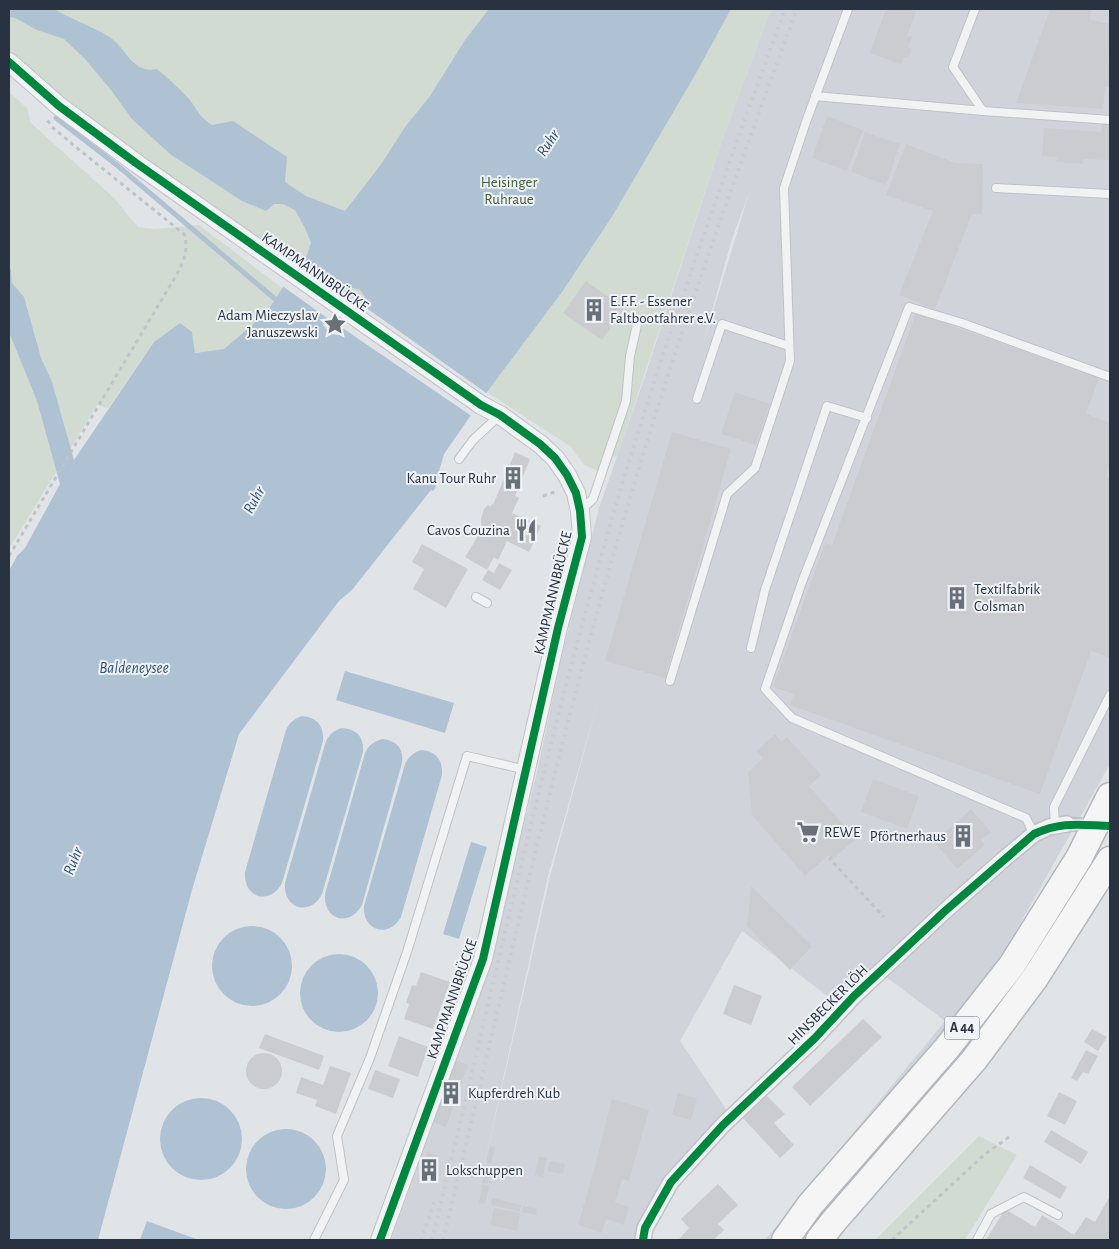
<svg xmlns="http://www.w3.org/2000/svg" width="1119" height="1249" font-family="'Alegreya Sans',sans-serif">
<rect width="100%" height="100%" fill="#e1e4e7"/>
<path fill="#d0d4da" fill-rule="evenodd" d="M771,9H1110V764L990,977L776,1240H765L945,1021L886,977L850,1013L742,931L680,1041L734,1121L673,1186L647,1240H391L485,980L537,772L562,655L599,508L644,379L723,137ZM750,190L703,344L731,242ZM598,701L550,876L482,1175L548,876Z"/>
<path fill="#d2dbd2" d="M9,9H771L723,137L617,457L613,456L606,474L584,465L570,446L291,266L62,100L9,55Z
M9,92L27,108L31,123L114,198L138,227L154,229L199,225L282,288L266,313L224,349L195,353L192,332L154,342L108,408L97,405L9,549Z
M979,1136L1017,1155L965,1240H875Z"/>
<path fill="#afc2d3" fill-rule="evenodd" d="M9,9H55C59,14 101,30 111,38C127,50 133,74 157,69C169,79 179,88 189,99C198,110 199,117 212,125L233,121L287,157L285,182L306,196L345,211L382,163L405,127L430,96L465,40L489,9H731L695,75L613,215L562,292L490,388L444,454L435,485L436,487L433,491L431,490L352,590L339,601L239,734L192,890L98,1240H9V571L17,556L25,548L60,484L37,401L9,332V266L11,270L12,283L24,297L41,358L52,382L74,460L154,342L180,323L192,332L195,353L224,349L266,313L298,264L307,255L311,243L305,228L295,210L283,204H274L266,211L242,201L170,154L132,119L111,90L85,59L64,39L37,30L15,18L9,17ZM350,287L360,290L365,297L339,335L331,334L323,325Z
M345,671L454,703L445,733L336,700Z
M302,716C317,717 324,726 323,741L282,883C270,906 243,898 245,872L286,730C290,722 294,719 302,716Z
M342,728C357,729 364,737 363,752L322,894C310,917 283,909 285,883L326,741C330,734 334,730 342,728Z
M382,739C396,740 404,748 402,763L362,905C349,928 323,920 325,894L365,753C369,745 373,742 382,739Z
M421,750C436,751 443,760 442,775L401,917C389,939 362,931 364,906L405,764C409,756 413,753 421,750Z
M471,842L487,847L459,939L443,934Z
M212 966a40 40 0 1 1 80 0a40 40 0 1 1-80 0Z
M300 993a39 39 0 1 1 78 0a39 39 0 1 1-78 0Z
M160 1139a41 41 0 1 1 82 0a41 41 0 1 1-82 0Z
M246 1169a40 40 0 1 1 80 0a40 40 0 1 1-80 0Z
M147,1221L199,1240H140Z"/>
<path fill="#e1e4e7" d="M297,261L347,295L330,320L281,285Z
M358,302L489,395L473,417L341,327Z"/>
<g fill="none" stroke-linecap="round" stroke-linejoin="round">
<path stroke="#afc2d3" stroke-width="5" d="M56,118L118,166L275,299"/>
</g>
<path fill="#cacccf" d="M886,9H917L907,36L912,37L908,46L911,50L909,56L904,57L902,65L870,53Z
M1050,9H1092L1089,19L1110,24L1108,64H1110V87H1105L1103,109L1016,103Z
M827,116L863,130L847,171L812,158Z
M1102,123L1110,124V160L1083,159V164L1056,162L1057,157L1042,156L1044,128L1101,132Z
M865,132L900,144L886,185L851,172Z
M906,144L955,163L983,164L982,214H972L935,309L899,295L933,211L886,195Z
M586,281L624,308L602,340L563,313Z
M916,313L1099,378L1086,414L1110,423V465L1106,476L1110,478V658L1091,651L1040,794L790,705L794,694L773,687L825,543L832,545Z
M735,392L770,404L756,445L721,434Z
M672,432L731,449L665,678L605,661Z
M515,452L530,459L515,496L519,498L512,513L541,526L529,552L507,541L498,560L494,557L487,570L465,557L484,526L481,525V519L484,509L488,505L490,507L492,504L493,505Z
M422,544L468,569L446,608L413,589L424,569L412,562Z
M499,563L512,570L500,590L482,580L488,570L494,573Z
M775,734L781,742L787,737L821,775L809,786L856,839L834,858L829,855L805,876L752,815L748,772L763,758L757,751Z
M873,779L919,796L907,829L861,812Z
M971,809L991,832L981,840L985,845L957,869L934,842Z
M751,886L812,946L790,970L747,926Z
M421,972L450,982L433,1029L404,1019L409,1004L406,1003L412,985L416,986Z
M734,985L762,996L751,1025L723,1014Z
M863,1019L882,1037L810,1106L792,1087Z
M1092,1029L1107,1037L1098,1051L1084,1042Z
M265,1034L324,1056L319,1070L259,1048Z
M399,1036L428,1047L418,1077L388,1066Z
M1086,1050L1098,1056L1088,1074L1083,1072L1077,1081L1071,1078Z
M246 1071a18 18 0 1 1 36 0a18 18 0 1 1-36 0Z
M456,1060L468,1065L446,1127L433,1122Z
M330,1066L351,1073L336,1114L315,1106L317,1100L296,1093L301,1077L323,1085Z
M375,1070L400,1079L393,1098L368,1089Z
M1059,1092L1077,1101L1065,1125L1047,1116Z
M678,1093L697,1098L691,1120L672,1115Z
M767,1096L785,1114L774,1123L794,1145L780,1158L743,1118Z
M612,1099L649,1110L629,1181L622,1179L615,1202L629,1207L624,1225L606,1219L602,1233L578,1225L594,1170Z
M1051,1130L1088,1152L1081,1164L1044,1142Z
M490,1146L495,1147L491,1164L486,1162Z
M428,1152L440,1157L432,1180L419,1176Z
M539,1157L547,1158L543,1177L535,1175Z
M550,1161L565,1164L563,1174L547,1171Z
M486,1165L491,1166L488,1184L482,1183Z
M1030,1165L1067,1187L1060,1199L1023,1178Z
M718,1184L738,1205L718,1224L724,1230L713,1240H678L689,1228L681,1219Z
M482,1185L489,1186L485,1204L479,1203Z
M1110,1196V1236L1108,1240H986L1005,1209L1035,1227L1042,1215L1074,1235L1086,1217L1095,1222Z
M492,1198L521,1205L520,1212L491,1205Z
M523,1206L537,1209L536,1215L522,1212Z
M494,1208L520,1213L517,1231L490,1225Z"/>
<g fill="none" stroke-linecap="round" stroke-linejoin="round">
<path stroke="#bcc0c6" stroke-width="15" stroke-dasharray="15 8" stroke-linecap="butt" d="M1067,824L1110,826"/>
<defs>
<path id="service" d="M975,9L953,67L983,111L1110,120
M815,96L983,111
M996,188L1110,194
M697,399L722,324L789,346
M459,459L473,440L500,415
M581,510L593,499L626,401L630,356L637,325
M476,597L487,603
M751,648L765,590L827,406L867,418
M670,681L727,494L755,468L790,361L784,188L807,119L848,9
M1055,826L1054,807L1110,695
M1034,834L1026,818L792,718L765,689L802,582L909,307L962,323L1110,377
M314,1240L344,1180L337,1136L370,1058L407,952L467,756L526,770
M977,1240L991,1214L1024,1197L1058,1215"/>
<path id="minor" d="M643,1240L645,1228L671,1182L723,1125L815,1038L854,996L945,911L1004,859L1034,834L1049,827L1067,824"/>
<path id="tertiary" d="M9,62L59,106L136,163L481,405L500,415L540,444L555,458L567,475L576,493L580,511L582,537L558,628L483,959L380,1240"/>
<path id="motorway" d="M785,1240L810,1205L947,1048L1012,965L1079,858L1110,796
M819,1240L834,1221L974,1060L1035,978L1110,860"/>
</defs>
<use href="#service" stroke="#bfc2c5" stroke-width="10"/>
<use href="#minor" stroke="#bfc2c5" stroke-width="18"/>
<use href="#tertiary" stroke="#bfc2c5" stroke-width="20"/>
<use href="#motorway" stroke="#b4b7bc" stroke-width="29"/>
<path stroke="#c0c3c7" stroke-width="3" stroke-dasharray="4 4" stroke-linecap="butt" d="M543,496L557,491
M9,556L177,274C184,260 189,250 184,234L77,148L52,127L46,118
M832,857L830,859L884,917
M892,1240L984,1155L1009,1137"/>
<use href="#service" stroke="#f1f2f3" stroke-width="8"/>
<use href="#minor" stroke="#f1f2f3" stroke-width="15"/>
<use href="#tertiary" stroke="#f1f2f3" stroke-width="18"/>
<use href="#motorway" stroke="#f5f5f6" stroke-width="26"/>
<path stroke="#cacccf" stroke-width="4" stroke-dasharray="2.5 5" stroke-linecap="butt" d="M421,1240L436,1198
M432,1240C491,998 543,754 613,515C663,344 724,176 785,9
M443,1240C502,998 554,754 625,515C675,344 735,176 797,9"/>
<defs>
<path id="cycleway" d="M9,62L59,106L136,163L481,405L500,415L540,444L555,458L567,475L576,493L580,511L582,537L558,628L483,959L380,1240
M643,1240L645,1228L671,1182L723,1125L815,1038L854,996L945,911L1034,834C1062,821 1080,825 1110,826"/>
</defs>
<use href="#cycleway" stroke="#eff2f6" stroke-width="11"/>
<use href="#cycleway" stroke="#00873e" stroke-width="8"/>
</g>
<defs>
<symbol id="building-bare" viewBox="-9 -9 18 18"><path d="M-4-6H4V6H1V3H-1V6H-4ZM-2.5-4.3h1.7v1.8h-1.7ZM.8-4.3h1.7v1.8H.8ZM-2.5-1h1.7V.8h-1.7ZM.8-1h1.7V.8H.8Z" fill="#69707a" stroke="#eff2f6" stroke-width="2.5" paint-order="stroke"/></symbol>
<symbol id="sight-bare" viewBox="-9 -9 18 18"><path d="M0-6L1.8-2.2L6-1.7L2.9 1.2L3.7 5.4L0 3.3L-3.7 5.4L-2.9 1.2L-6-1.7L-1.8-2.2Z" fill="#69707a" stroke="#eff2f6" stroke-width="2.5" paint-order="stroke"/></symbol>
<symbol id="restaurant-bare" viewBox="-9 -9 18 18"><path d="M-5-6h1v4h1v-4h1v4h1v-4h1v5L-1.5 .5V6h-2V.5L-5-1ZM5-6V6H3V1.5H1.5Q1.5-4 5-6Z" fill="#69707a" stroke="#eff2f6" stroke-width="2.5" paint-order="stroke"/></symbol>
<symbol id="supermarket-bare" viewBox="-9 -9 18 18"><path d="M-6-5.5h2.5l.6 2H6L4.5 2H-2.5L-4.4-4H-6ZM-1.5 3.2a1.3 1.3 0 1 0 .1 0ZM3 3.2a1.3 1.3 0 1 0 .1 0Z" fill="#69707a" stroke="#eff2f6" stroke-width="2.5" paint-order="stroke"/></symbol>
</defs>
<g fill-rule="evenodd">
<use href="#building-bare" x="578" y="294" width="32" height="32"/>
<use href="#sight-bare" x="319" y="308" width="32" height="32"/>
<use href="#building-bare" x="497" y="462" width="32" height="32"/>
<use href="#restaurant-bare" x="510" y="514" width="32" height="32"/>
<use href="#building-bare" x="941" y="582" width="32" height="32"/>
<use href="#supermarket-bare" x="792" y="816" width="32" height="32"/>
<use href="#building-bare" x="947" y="820" width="32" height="32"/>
<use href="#building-bare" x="435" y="1077" width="32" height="32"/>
<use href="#building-bare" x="413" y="1154" width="32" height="32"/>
</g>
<g text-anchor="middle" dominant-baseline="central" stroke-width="4" stroke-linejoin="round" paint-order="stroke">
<rect fill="#eff2f6" stroke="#646c77" stroke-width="1" x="944.5" y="1016.5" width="35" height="23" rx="4"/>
<g font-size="14" font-weight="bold" fill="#283240">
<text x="962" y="1028">A 44</text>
</g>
<g font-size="15" fill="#3e5c35" stroke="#eff2f6">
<text x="509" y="182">Heisinger<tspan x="509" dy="17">Ruhraue</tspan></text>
</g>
<g font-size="15" fill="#283240" stroke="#eff2f6">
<text transform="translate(315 272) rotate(35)">KAMPMANNBRÜCKE</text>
<text transform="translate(553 593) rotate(-77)">KAMPMANNBRÜCKE</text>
<text transform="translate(452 999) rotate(-71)">KAMPMANNBRÜCKE</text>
<text transform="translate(828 1005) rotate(-45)">HINSBECKER LÖH</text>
</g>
<g font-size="15" fill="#283240" stroke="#eff2f6" text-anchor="start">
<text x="610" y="301">E.F.F. - Essener<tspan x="610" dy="17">Faltbootfahrer e.V.</tspan></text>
<text x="318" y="315" text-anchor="end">Adam Mieczyslav<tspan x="318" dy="17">Januszewski</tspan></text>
<text x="496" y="478" text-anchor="end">Kanu Tour Ruhr</text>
<text x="510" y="530" text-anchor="end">Cavos Couzina</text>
<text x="974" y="589">Textilfabrik<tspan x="974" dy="17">Colsman</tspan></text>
<text x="824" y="832">REWE</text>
<text x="946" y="836" text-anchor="end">Pförtnerhaus</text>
<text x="468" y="1093">Kupferdreh Kub</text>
<text x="446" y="1170">Lokschuppen</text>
</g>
<g font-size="16" font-style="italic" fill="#315275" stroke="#eff2f6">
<text transform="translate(548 143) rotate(-57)">Ruhr</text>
<text transform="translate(254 500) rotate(-62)">Ruhr</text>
<text x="134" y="668">Baldeneysee</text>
<text transform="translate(73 861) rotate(-69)">Ruhr</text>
</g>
</g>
<rect width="1119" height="1249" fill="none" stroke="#283240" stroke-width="20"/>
</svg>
